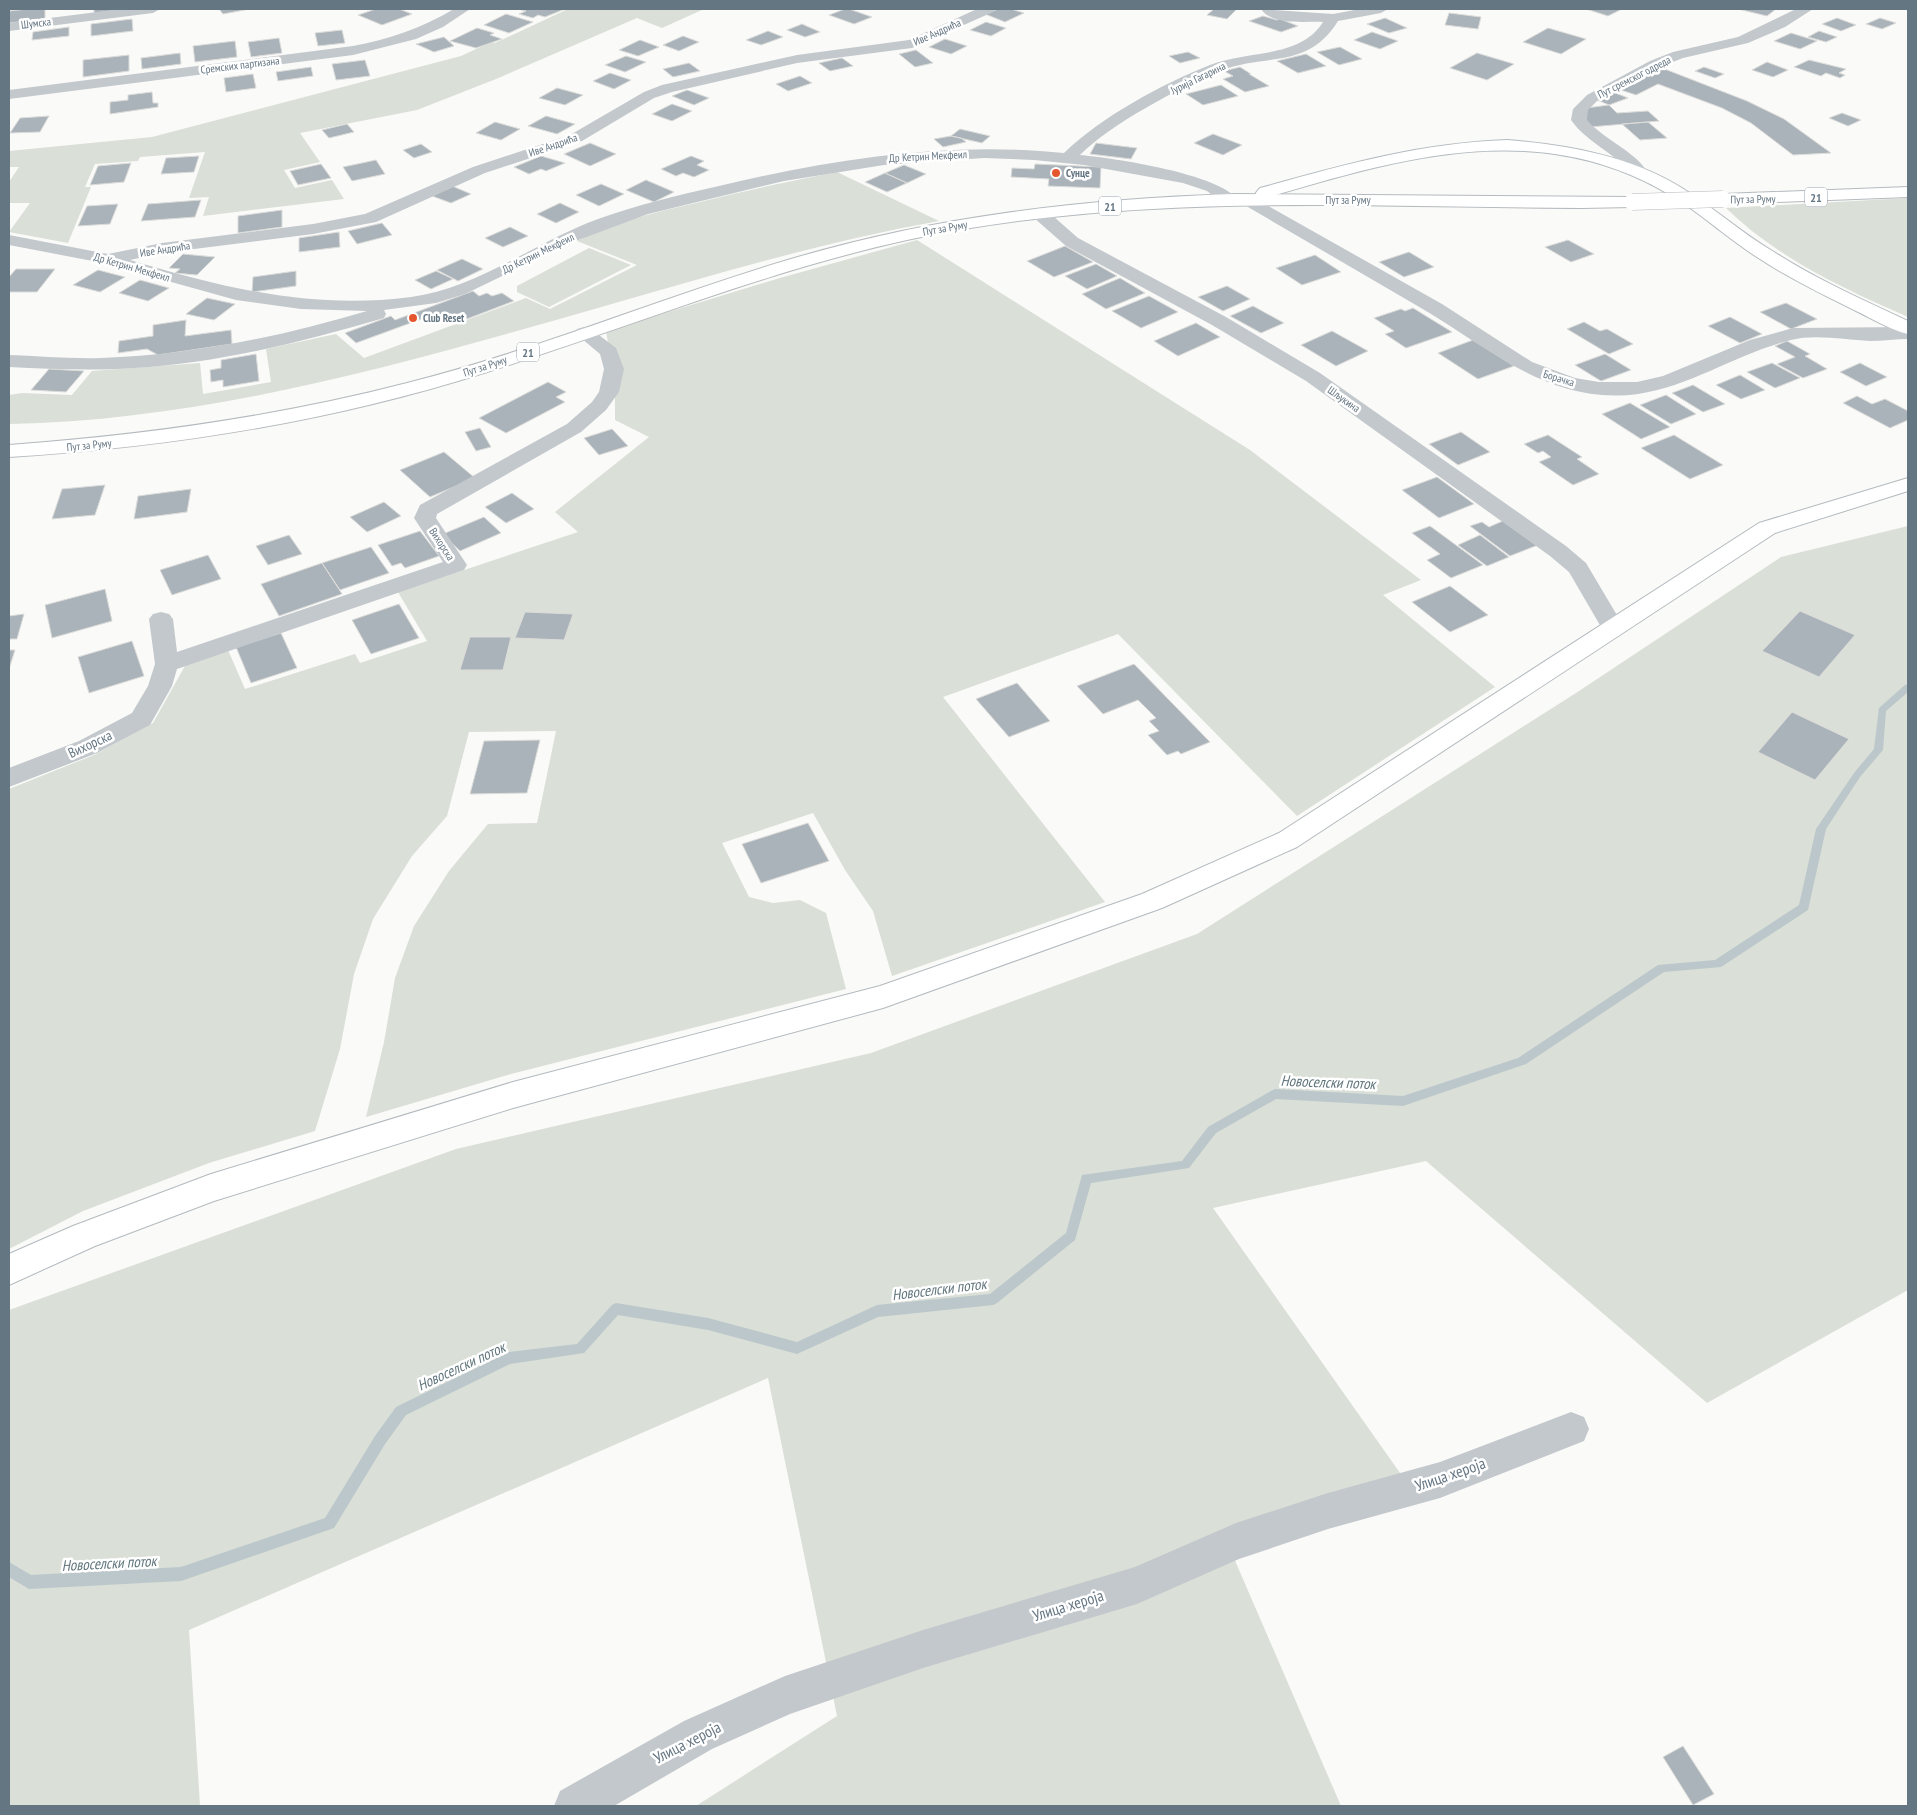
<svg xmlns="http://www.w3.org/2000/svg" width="1917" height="1815" font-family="'PT Sans Narrow',sans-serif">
<rect width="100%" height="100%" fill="#fafaf8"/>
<path fill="#dadfd7" d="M568,9H704L662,28L637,18L496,79L417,110L300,133L320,162L284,170L295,188L332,180L344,199L203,216L209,197L189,198L205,152L140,157L138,161L95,164L85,187H91L68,243L9,232L30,203H9V182L19,167H9V151L152,137L461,56L491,42L495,43Z
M837,172L939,221C855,236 773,258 692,281C471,343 240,420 9,424V395L22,393L72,395L92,371L200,363L203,394L271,382L266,349L336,334L364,358L526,298L550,309L637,265L577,241C614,222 656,212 696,203C743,191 790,181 837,172Z
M1908,198V317C1844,289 1777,258 1726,208Z
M917,240L1250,450L1421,580L1383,595L1495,687L1297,816L1118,634L943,697L1105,902L892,976L873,911L845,870L813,813L722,843L749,897L773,903L800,900L826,913L846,989L511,1074L366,1117L384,1042L395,978L414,926L449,871L488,824L537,823L556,731L469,732L447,816L412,856L373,919L354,974L340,1049L315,1131L209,1163L83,1211L9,1249V789L94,755L153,723L186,664L228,650L245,689L355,654L360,663L427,641L398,592L578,532L555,512L649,437L615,420V384L606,331L780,278Z
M589,248L631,265L549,307L517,292V286Z
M1908,526V1290L1707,1403L1426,1161L1213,1208L1417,1497L1230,1549L1341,1806H696L837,1716L768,1378L189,1630L200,1806H9V1310L456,1149L871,1053L1197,934L1576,693L1781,557Z"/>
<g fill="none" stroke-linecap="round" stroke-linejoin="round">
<path fill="#bbc7cb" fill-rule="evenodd" d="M1908,684V692L1886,711L1883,750L1860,777L1826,829L1808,910L1721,967L1664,972L1526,1064L1403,1106L1276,1099L1216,1133L1189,1168L1091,1183L1075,1240L997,1303L993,1305L878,1317L797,1354L708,1330L618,1315L584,1353L510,1364L406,1415L385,1444L334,1528L181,1581L29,1589L9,1577V1562L31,1575L181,1567L325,1518L375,1436L396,1407L509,1352L577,1344L612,1305L616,1303L708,1318L797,1342L877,1305L990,1294L1066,1233L1082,1175L1182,1161L1208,1127L1271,1091L1275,1089L1403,1096L1518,1058L1658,965L1715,960L1799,905L1816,829L1854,773L1874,749L1879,708L1905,685Z"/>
</g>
<path fill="#aab3b9" stroke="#dcdcda" d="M29,9H45V19L9,23V11Z
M94,9H119V10L94,13Z
M219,9H250L223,14Z
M376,9H399L412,14L382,25L358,15Z
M565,9L545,17L538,15L533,18L519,14L526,11L521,10L523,9Z
M845,9H849L872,17L854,24L829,15Z
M998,9H1011L1024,13L1005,22L985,14Z
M1214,9H1237L1227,19L1207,15Z
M1586,9H1622L1608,16Z
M1738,9H1776L1767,16Z
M1449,13L1481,17L1478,29L1445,25Z
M506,14L533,22L509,33L484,25Z
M1263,16L1277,20L1280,19L1298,26L1281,32L1249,21Z
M1385,18L1407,28L1389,33L1367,24Z
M1837,18L1856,25L1841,31L1822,24Z
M1880,18L1896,23L1882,29L1866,24Z
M132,19L133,31L91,36V24Z
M986,22L1006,28L991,36L970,30Z
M802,24L820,32L805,37L787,30Z
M69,27V36L32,40L33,32Z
M477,28L494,33L490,35L502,39L476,48L450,41Z
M1548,28L1586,39L1561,54L1523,42Z
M342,30L345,43L318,46L315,33Z
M768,31L783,37L761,45L746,40Z
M1819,31L1837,37L1826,42L1808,37Z
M1372,32L1398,41L1380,49L1354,40Z
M1791,33L1817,41L1800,49L1774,41Z
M683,36L699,42L679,51L663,45Z
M444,37L454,46L434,52L416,44Z
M279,38L282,53L251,57L248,42Z
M945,39L967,46L951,54L929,47Z
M640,40L659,47L638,56L619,50Z
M235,41L237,57L195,62L193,46Z
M1340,47L1362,59L1339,65L1317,52Z
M916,50L933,63L915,67L899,54Z
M1188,52L1200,58L1180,63L1169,56Z
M180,53L181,64L142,69L141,58Z
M1477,53L1514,64L1487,80L1450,68Z
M1306,54L1326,66L1298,73L1277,61Z
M129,55V71L83,77V60Z
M626,56L646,62L625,72L605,65Z
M842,58L853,66L830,71L819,63Z
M365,60L370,76L336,80L332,64Z
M1809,60L1846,69L1839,73L1845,75L1840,78L1826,73L1821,76L1794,67Z
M1767,62L1788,70L1773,77L1752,70Z
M689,63L700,71L673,77L663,69Z
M311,67L313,76L278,81L276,72Z
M1240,67L1251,74H1249L1269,86L1245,92L1223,79L1233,76L1224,71Z
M1704,67L1724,74L1715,78L1695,71Z
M1662,68L1747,101L1784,119L1831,153L1793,155L1751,123L1722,108L1658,84L1636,95L1618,89Z
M610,73L631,80L614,89L593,81Z
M253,74L256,88L226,92L224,78Z
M800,76L812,83L788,91L776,84Z
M1221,85L1238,96L1203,105L1186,94Z
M557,88L583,95L565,105L539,98Z
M687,90L709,98L694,105L672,96Z
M152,92L153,103H158V107L110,114V102L128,100V95Z
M1613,92L1628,98L1609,105L1595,99Z
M672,104L692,111L672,121L652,114Z
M1609,105L1617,113L1648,111L1659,121L1590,127L1582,120L1586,108Z
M1842,113L1861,120L1848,126L1829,118Z
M49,116L40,132L10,133L20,118Z
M546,116L575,124L557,134L528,126Z
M495,122L520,129L501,140L476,133Z
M1648,122L1667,138L1640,140L1622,124Z
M347,124L354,132L329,138L322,130Z
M960,129L990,136L982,143L951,136Z
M1213,134L1242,145L1223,155L1194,143Z
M951,136L961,138L966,142L943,147L934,139Z
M590,143L616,154L590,166L564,154Z
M1096,143L1137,148L1131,159L1090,154Z
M421,144L432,152L414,158L403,150Z
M199,156L194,172L161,174L166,158Z
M541,156L565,163L546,171L541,169L529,174L514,167Z
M691,156L704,161L697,165L709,170L694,177L683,173L676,176L661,169Z
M376,160L385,174L352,181L343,167Z
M131,163L124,182L90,185L98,166Z
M321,164L331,178L298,185L290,171Z
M1035,164L1101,167L1100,188L1048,186L1049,179L1011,177L1012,168L1034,169Z
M904,165L926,174L907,183L885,173Z
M885,173L907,183L887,192L865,182Z
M646,180L674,192L654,202L626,190Z
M601,184L624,194L599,206L576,195Z
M452,186L471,194L451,203L432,196Z
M201,200L195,217L141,221L148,204Z
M560,203L579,212L556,223L537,214Z
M118,204L110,224L78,226L87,206Z
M282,210V227L238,233V216Z
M382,223L392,235L357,244L348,231Z
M510,227L528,236L503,247L485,238Z
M339,232L340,247L299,252V238Z
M1568,240L1594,254L1571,262L1545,247Z
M1065,246L1093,262L1054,277L1027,261Z
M1409,252L1434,267L1404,277L1379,262Z
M183,254L215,257L197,275L175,273L180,269L169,268Z
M1315,255L1341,272L1302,285L1276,268Z
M462,259L483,269L458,281L437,270Z
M1096,264L1117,276L1087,289L1065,276Z
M16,269H55L37,292H9V277Z
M98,270L125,277L100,292L73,285Z
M296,271V286L252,292L253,277Z
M436,271L453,279L431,289L415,280Z
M1120,278L1145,293L1106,309L1082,294Z
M140,280L169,288L148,301L119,293Z
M1227,286L1250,299L1223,311L1198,297Z
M473,291L479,296L487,293L492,296L502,293L514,301L467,319L461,315L444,322L435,314L356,343L345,333L391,316L395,320Z
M1149,296L1178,312L1141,328L1112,311Z
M207,298L235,304L214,320L186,314Z
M1786,303L1817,319L1791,329L1760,312Z
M1253,306L1284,323L1261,333L1230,316Z
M1413,308L1452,332L1406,348L1385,334L1394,331L1374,318L1401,309L1405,311Z
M1730,317L1762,334L1740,343L1708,326Z
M186,320L185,336L231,330L232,344L158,355L147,349L118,353L119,341L153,336V325Z
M1584,322L1600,331L1607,329L1633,344L1609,354L1567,329Z
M1196,323L1220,337L1178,356L1154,341Z
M1332,331L1368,351L1336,366L1301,345Z
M1473,340L1514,366L1478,379L1438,353Z
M1787,341L1810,354L1805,356L1827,369L1803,378L1777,364L1795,357L1775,346Z
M256,354L259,381L223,387V380L211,382L210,370L221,368V360Z
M1605,354L1631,370L1601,381L1575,365Z
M1772,363L1800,378L1775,388L1747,372Z
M1860,363L1887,377L1866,386L1840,372Z
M49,369L84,371L66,392L31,390Z
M1740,375L1765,390L1741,399L1716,385Z
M548,382L566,392L556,397L565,402L506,433L479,418Z
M1693,385L1725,404L1703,412L1672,393Z
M1666,395L1696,414L1671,424L1640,405Z
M1857,396L1872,404L1885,399L1908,411V420L1890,428L1843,403Z
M1630,403L1670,427L1641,439L1602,414Z
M480,428L491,447L476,451L465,432Z
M612,429L628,446L599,455L584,438Z
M1461,432L1490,452L1458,465L1429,444Z
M1548,435L1582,457L1577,459L1599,474L1573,485L1539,462L1551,457L1543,451L1538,453L1524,444Z
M1674,435L1723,465L1690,479L1641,448Z
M444,452L475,478L430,497L400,470Z
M1437,477L1474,504L1439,518L1402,490Z
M105,485L95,515L52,519L62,489Z
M191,489L187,512L134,519L138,496Z
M512,493L534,509L506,523L485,507Z
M384,502L401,516L367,532L350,517Z
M484,517L501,533L460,551L443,534Z
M1505,520L1538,545L1510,556L1470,526L1482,522L1489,527Z
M1430,526L1483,565L1451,578L1427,560L1440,554L1412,533Z
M420,531L439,556L405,568L401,563L392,566L378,545Z
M289,535L302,554L268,565L256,546Z
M1480,535L1509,557L1487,566L1458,545Z
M371,547L389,573L340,590L322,563Z
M208,555L221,579L172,595L160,570Z
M322,563L342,594L279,616L261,584Z
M1450,586L1488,615L1450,632L1412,602Z
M105,589L112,621L52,638L45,605Z
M399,604L419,638L371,654L352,620Z
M1800,611L1855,635L1819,677L1762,651Z
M525,612L573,614L564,640L515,638Z
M24,614L17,639H9V616Z
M281,633L297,668L251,683L236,647Z
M470,637H511L503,670H460Z
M132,641L144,676L89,693L78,657Z
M9,650H15L9,669Z
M1134,664L1210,742L1181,754L1178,751L1167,755L1148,735L1159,731L1149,721L1156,718L1138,700L1103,714L1077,686Z
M1017,683L1050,721L1009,737L976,699Z
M1792,712L1849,739L1815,780L1758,752Z
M540,740L527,793L470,794L484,741Z
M808,823L829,861L761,883L742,844Z
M1683,1746L1714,1794L1693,1805L1663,1757Z"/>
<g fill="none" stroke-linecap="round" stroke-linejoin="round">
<defs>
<path id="secondary" d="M1507,140C1566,145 1626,155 1677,185C1711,205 1740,232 1774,252C1816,279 1863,300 1908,321V334C1890,330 1873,319 1856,311C1824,295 1790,279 1760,259C1736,244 1715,226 1693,210C1558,114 1417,153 1272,196L1269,203H1257C1253,197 1255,193 1260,188C1343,165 1420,143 1507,140Z
M1908,478V491L1775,533L1297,847L1162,908L883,1008L513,1108L214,1201L95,1246L9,1285V1254L73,1226L211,1174L513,1082L880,986L1142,894L1279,833L1759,523Z"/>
<path id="primary" d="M1908,187V197L1723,204L1717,203L1715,199L1717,195L1723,194Z
M1233,194L1632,197L1638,198L1640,202L1638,206L1632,207L1582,208C1356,207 1130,192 907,240C762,272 625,329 484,373C330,422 170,447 9,457V445C144,435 276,417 407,383C538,350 662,297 791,259C935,216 1084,199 1233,194Z"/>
</defs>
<use href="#secondary" stroke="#b3babf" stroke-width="2"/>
<use href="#primary" stroke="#b5babe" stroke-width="2"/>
<path fill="#c3c8cc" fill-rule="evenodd" d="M122,9H160L153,13L9,31V23Z
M454,9H470L443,27L416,39L353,55L9,99V90L353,46C390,39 422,28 454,9Z
M977,9H995L993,12L912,48L797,63L672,92L654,98L582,141L485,173L376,222L313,234L162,253L130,260C224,288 312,310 411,297C478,288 535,242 598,219C637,205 678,195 719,186C832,159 948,141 1064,153C1101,117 1162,84 1210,65C1247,50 1300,59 1323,22C1305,21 1272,26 1261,9L1333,14L1360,9H1388L1381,13L1338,21C1308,70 1265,53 1220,71C1179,88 1112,123 1080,155C1114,158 1220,174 1238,200L1236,204H1224L1207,191L1183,183L1084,165L1034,160L984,158L884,165L784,181L648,214L573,242L465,294L436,303L384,310L386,314L384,318C302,342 219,363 134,368C92,371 51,369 9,367V355C39,356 70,359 101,358C191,355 280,337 367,311L301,309L236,300L103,263L9,245V235L108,254L162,243L313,224L365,214L473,167L570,135L644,92L662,85L797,55L909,40Z
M1796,9H1813L1785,27L1748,43L1683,58L1660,67L1597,101L1588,110L1587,120C1603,139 1640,154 1648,174L1646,177H1634C1618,154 1588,144 1571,120L1573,109L1587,95L1650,61L1673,52L1738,37Z
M1247,194L1442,304L1532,362L1575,378L1599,382H1637L1663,376L1750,340L1793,328L1908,327V339C1896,339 1883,341 1870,341C1845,340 1816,334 1791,340C1738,353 1692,386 1638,394C1550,406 1490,348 1421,308C1361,273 1301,238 1241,203L1239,199L1241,195Z
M1039,208L1045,209L1078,238L1226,317L1320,373L1566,546L1586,563L1624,627L1620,632L1612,634L1604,632L1569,572L1550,556L1306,381L1212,325L1066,246L1033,217L1031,213L1033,209Z
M584,327L591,329L616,348L624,369L619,392L606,410L581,432L437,514L436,518L467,565L464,570L177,669L172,686L150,725L97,753L9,787V768L79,741L132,713L148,686L155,664L149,619L153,614L161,612L169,614L173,619L177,652L443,562L414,518L420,505L567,424L592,402L599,392L604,369L600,354L575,333L577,329Z
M1571,1412L1584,1417L1589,1429L1584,1441L1440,1498L1328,1529L1239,1559L1137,1604L923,1668L790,1714L712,1749L614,1806H554L560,1791L684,1721L785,1676L923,1630L1135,1567L1236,1523L1328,1493L1440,1462Z"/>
<use href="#secondary" fill="#fff" fill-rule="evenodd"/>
<use href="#primary" fill="#fff" fill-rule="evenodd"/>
<defs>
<path id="primary-bridge" d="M1632,202L1723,199"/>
</defs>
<use href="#primary-bridge" stroke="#b5babe" stroke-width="17" stroke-linecap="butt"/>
<use href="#primary-bridge" stroke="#fff" stroke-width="16"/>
</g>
<g fill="#e4572e" stroke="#fff" stroke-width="2">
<circle cx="1056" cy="173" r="5"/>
<circle cx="413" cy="318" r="5"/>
</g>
<g text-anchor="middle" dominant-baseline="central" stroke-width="5" stroke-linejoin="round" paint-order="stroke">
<g font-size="11" fill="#657683" stroke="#fff">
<text transform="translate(36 23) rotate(-7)">Шумска</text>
<text transform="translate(937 32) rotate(-24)">Иве Андрића</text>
<text transform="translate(240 65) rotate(-7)">Сремских партизана</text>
<text transform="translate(1634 77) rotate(-27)">Пут сремског одреда</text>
<text transform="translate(1198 78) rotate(-26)">Јурија Гагарина</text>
<text transform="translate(553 145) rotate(-19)">Иве Андрића</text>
<text transform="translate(928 156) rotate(-3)">Др Кетрин Мекфеил</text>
<text transform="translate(1753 199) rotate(-1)">Пут за Руму</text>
<text x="1348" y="200">Пут за Руму</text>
<text transform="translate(945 228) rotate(-10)">Пут за Руму</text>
<text transform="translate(165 249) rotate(-9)">Иве Андрића</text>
<text transform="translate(538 253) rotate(-26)">Др Кетрин Мекфеил</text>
<text transform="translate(132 267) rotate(16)">Др Кетрин Мекфеил</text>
<text transform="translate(485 366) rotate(-18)">Пут за Руму</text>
<text transform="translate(1559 378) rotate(17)">Борачка</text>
<text transform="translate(1344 399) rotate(35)">Шљукина</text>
<text transform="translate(89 445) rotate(-6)">Пут за Руму</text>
<text transform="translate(442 544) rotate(57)">Вихорска</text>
</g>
<g font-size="11" font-weight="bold" fill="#657683" stroke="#fff" text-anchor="start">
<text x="1066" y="173">Сунце</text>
<text x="423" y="318">Club Reset</text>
</g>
<g fill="#fff" stroke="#939fa8" stroke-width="1">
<rect x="1805" y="187.5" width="22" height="19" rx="4"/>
<rect x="1099" y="196.5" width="22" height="19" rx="4"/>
<rect x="517" y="342.5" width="22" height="19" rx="4"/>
</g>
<g font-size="12" font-weight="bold" fill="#657683">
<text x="1816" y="197">21</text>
<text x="1110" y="206">21</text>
<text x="528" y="352">21</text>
</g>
<g font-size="14" fill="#657683" stroke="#fff">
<text transform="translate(90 744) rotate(-25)">Вихорска</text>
</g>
<g font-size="15" font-style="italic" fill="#60757c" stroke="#fff">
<text transform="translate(1328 1082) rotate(2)">Новоселски поток</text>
<text transform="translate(939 1289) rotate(-7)">Новоселски поток</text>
<text transform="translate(461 1366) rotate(-25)">Новоселски поток</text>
<text transform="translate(109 1563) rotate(-3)">Новоселски поток</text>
</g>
<g font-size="16" fill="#657683" stroke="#fff">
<text transform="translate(1450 1474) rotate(-19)">Улица хероја</text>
<text transform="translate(1068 1605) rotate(-17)">Улица хероја</text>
<text transform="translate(687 1742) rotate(-27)">Улица хероја</text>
</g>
</g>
<rect width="1917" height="1815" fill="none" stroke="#657683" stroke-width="20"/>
</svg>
